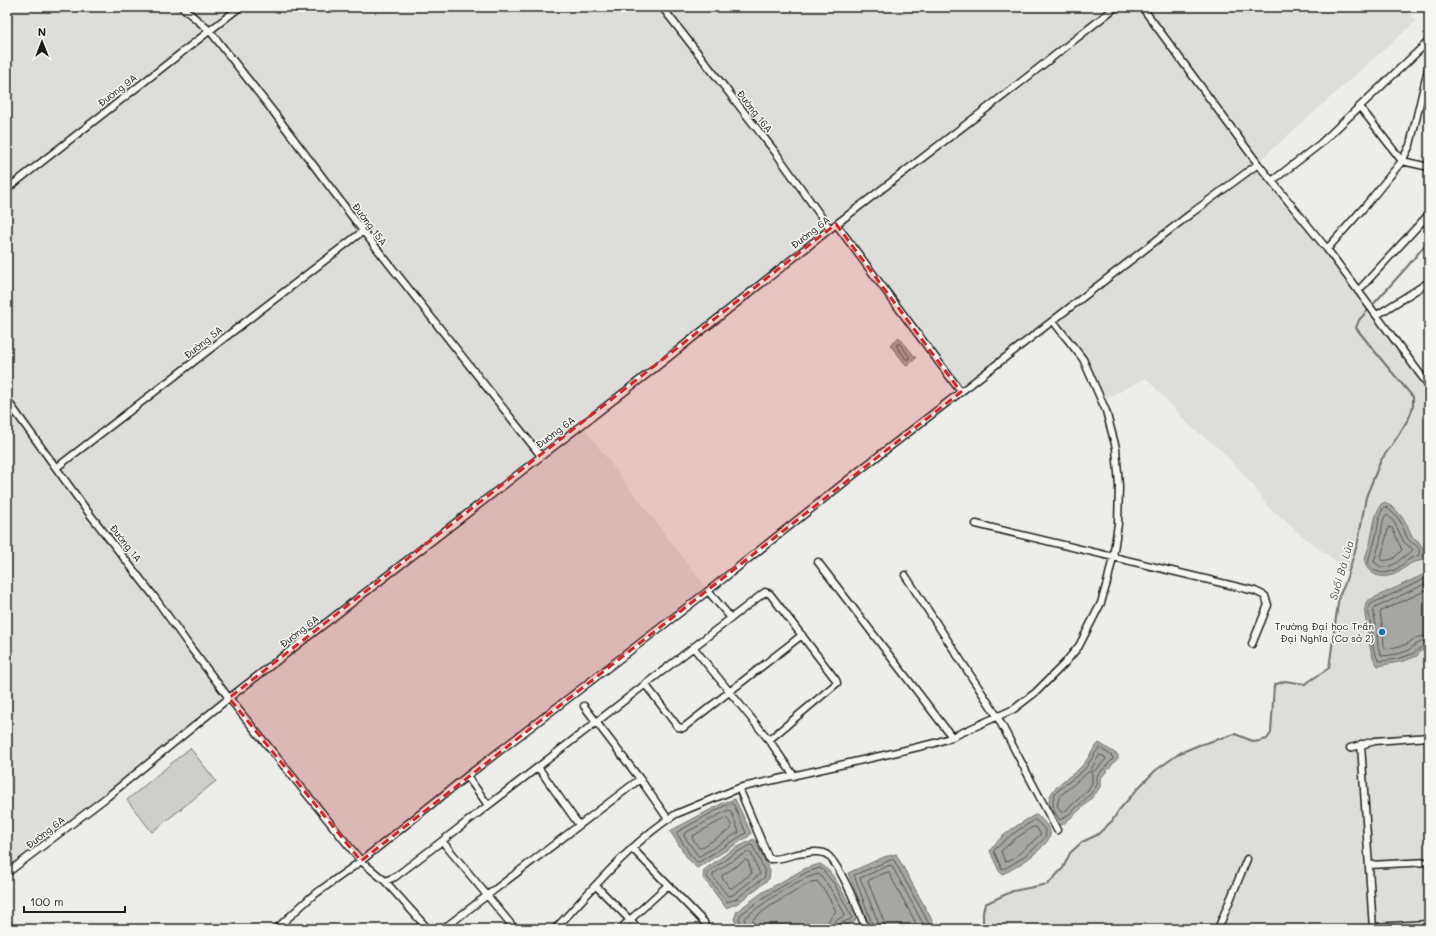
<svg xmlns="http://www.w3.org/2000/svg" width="1436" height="936" font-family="Mali,sans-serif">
<rect width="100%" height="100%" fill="#edede9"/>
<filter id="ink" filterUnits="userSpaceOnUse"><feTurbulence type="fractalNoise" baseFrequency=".025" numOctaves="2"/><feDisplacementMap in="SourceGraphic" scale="8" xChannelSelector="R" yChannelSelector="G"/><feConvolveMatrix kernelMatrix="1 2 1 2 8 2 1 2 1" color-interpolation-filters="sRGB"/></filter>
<g filter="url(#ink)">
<path fill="#ddddda" d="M7,7H1405L1416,21L1259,161L961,389L836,221L583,427L707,589L465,775L361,857L233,699L7,870Z
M1258,167L1325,251L1429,390V929H983V912L985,904L1013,891L1048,884L1063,869L1070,853L1082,842L1097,835L1112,821L1119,810L1141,785L1156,770L1180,753L1199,745L1235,734L1255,742L1267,739L1271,733L1274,685L1285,681L1305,684L1329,668L1339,596L1348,574L1329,556L1296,531L1287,522L1268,507L1254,486L1222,451L1190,426L1146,378L1104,400L1095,380L1056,321L1194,214Z"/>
<path fill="#cececb" stroke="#757574" d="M190,748L216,781L152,832L127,800Z"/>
<path fill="#a6a6a3" stroke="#6f6f6d" d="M899,337L916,358L907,366L890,345Z
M1385,502L1396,510L1405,521L1412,537L1418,541L1423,548V557L1420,561C1407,561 1403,574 1388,576C1382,577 1376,576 1371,572C1359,562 1369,552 1371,539C1374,524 1374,517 1381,504Z
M1429,572V649L1420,651L1417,656L1404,661L1378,666C1370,655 1370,646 1368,633C1367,621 1362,612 1367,601Z
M1099,743L1118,755V758L1100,779C1101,781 1102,782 1101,784C1099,794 1070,819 1062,825C1056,822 1054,819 1052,813C1040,791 1066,781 1080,768C1088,761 1091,750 1099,743Z
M735,799L751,833L748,837L697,868L688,859L670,831L723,803Z
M1037,814C1041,819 1049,826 1050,832C1054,844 1012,871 1002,874L999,871L990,851C998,836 1022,822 1037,814Z
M754,839L770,871L769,879L738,903L726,908L703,877L704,870L730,851Z
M896,854L937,929H871L848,873L884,857Z
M820,864C833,869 849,904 856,917L855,921L838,929H739L734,919L737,911L763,892L806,868Z"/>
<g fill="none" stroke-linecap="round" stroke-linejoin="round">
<path stroke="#535352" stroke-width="1" d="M897,344H900L909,356V359H906L897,347Z
M1386,507C1392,512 1398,517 1402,524C1404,528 1405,535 1408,539C1413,546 1423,545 1418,556C1406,557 1401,570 1389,572C1382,574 1373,572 1369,565C1367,560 1372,549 1374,544C1378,531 1377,520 1383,508Z
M1387,515C1397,522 1398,532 1404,542C1407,546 1411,546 1413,550C1411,552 1407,554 1405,556C1395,563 1394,567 1381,567L1374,562L1380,542L1383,521L1385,516Z
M1389,527L1392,528L1402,550L1393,559L1382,561L1381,559Z
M1429,577L1371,604L1368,609L1372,631L1373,648L1377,658L1379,661C1390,661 1402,658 1412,654C1420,650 1417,647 1429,646
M1429,582L1375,608L1373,610L1377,630L1378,647L1382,656C1390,655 1405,654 1411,648C1418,643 1420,641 1429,641
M1429,589L1381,611L1380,613L1383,630L1384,646L1386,649L1400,646L1407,644L1415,638L1429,635
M1100,748L1112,756L1113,759L1097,776C1096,780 1098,782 1097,785C1094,792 1067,818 1060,820C1053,812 1051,803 1055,793L1085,769L1096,752Z
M1100,755L1105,757L1106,759L1098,768L1092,772L1091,770Z
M1089,772L1092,773V783L1087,791L1064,812H1061L1057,805L1060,796Z
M732,804L734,805L746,833L699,862H697L691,856L677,834V832L724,806Z
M729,810L731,811L739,832L700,856H698L684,836V834Z
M726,818C729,819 732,826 731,829L701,848H699L692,838L693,836Z
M1035,820C1038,822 1047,830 1046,834C1046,842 1010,868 1002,869L994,852L995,849L1011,835Z
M1033,827H1036L1040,833V835L1013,859L1005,862L1001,851L1015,839Z
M751,845L753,846L765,872V877L736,899L727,902L707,877V873L732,855Z
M749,852L751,853L760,874L733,895L728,896L713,877V874L735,859Z
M746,860L748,861L752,873L732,888H730L722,878V876Z
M743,929L739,919L741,914L766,896L807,872L820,868L823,870L835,885L852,917L851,919L839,924L837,929
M748,929L744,919L745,917C766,902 795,879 819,874L830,888L845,914L844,916L835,921L832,929
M754,929L753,919L772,905L811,882L817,881L825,891L836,911L829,920L826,929
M874,929L854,875L893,859L894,860L932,929
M879,929V924L860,878L890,865L892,866L926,929
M885,929L884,922L868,882L869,880L887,872L889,873L919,929"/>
<path stroke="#6f6f6d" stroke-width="2" d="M983,929V912L985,904L1013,891L1048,884L1063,868L1070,853L1082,842L1097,835L1112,821L1119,810L1141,785L1156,770L1180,753L1199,745L1235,734L1255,742L1267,739L1271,733L1274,685L1285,681L1305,684L1329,668L1339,596L1344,586L1358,542L1366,497L1381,460L1396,439L1410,416L1413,406V397L1385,364L1356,328L1359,320L1406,268L1429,240"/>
<defs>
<path id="street" d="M182,7L210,31L275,114L363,231L541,456
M662,7L776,153L830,229
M1142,7L1258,164L1327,249L1429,386
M1360,107L1402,161L1429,167
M1272,181L1320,144L1429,41
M7,189L240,7
M836,224L961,392
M1327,249L1367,204L1402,161L1410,145L1429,65
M1358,291L1429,214
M1377,315L1429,282
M7,400L85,508L153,595L190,647L229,698L361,861L385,881L395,877L442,841L765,592L770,594L836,680L837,683L769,740
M56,468L363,231
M976,524L1255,591L1265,596L1268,605L1252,644
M818,562L952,737
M905,575L997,716L1057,830
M708,591L731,618
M693,647L769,740L794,776
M645,684L678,727L683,728L802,635
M584,706L640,779L668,819
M1361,744L1373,929
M1350,748L1375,741L1429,737
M538,767L579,825
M467,776L488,805
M739,788L769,859C783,860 793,853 806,853C811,852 819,852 824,853C838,858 860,914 866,929
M442,841L515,929
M632,848L704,922L705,926L703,929
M1369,865L1429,862
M7,873L107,797L229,698L654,369L830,229L1021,82L1116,7
M385,881L428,929
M596,886L639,929
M1373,927L1429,924
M276,929L311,897L361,861L467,776L708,591L860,470L1193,212L1258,164
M443,929L640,779
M555,929C591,891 632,841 676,814L739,788L880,756L935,743L952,737L1014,709L1036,692L1064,664L1079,646L1101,603L1108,579L1113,557L1118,524L1119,486L1116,448L1106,411L1083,359L1053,321
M620,929L668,885
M1218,929L1247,859"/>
</defs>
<use href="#street" stroke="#1c1c1c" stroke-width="9"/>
<use href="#street" stroke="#f6f6f2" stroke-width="6"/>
</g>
</g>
<path fill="#d62828" fill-opacity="0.2" stroke="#d62828" stroke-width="3" stroke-dasharray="8 5" stroke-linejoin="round" d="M836,224L961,392L361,861L229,698Z"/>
<circle fill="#1f6fb2" stroke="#f6f6f2" stroke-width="1.5" cx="1382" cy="632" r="4"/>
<g text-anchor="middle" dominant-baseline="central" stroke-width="3" stroke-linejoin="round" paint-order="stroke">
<g font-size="10" fill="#1c1c1c" stroke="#f6f6f2">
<text transform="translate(117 90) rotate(-38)">Đường 9A</text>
<text transform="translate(755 111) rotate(52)">Đường 16A</text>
<text transform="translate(370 224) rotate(53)">Đường 15A</text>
<text transform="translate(810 232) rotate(-38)">Đường 6A</text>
<text transform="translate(203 342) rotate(-38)">Đường 5A</text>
<text transform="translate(555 432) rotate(-37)">Đường 6A</text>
<text transform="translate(126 543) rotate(52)">Đường 1A</text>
<text transform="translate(299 631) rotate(-38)">Đường 6A</text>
<text transform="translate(45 832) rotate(-38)">Đường 6A</text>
</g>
<g font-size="10" fill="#1c1c1c" stroke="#f6f6f2" text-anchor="end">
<text x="1374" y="626">Trường Đại học Trần<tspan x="1374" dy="12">Đại Nghĩa (Cơ sở 2)</tspan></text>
</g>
<g font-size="11" font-style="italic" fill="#535352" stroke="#f6f6f2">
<text transform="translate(1341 570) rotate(-74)">Suối Bà Lúa</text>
</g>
</g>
<rect width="1436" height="936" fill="none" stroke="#f6f6f2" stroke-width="24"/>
<rect x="12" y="12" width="1412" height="912" fill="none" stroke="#1c1c1c" stroke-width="1.5" filter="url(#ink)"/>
<g transform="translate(42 42)" stroke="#f6f6f2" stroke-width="3" paint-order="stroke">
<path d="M0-3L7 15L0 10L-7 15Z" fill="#1c1c1c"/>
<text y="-6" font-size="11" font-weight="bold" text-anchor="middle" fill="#1c1c1c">N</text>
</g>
<path d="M24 906v6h101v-6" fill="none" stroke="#1c1c1c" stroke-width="2"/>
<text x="30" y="906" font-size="12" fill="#1c1c1c" stroke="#f6f6f2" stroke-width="3" paint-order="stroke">100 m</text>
</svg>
